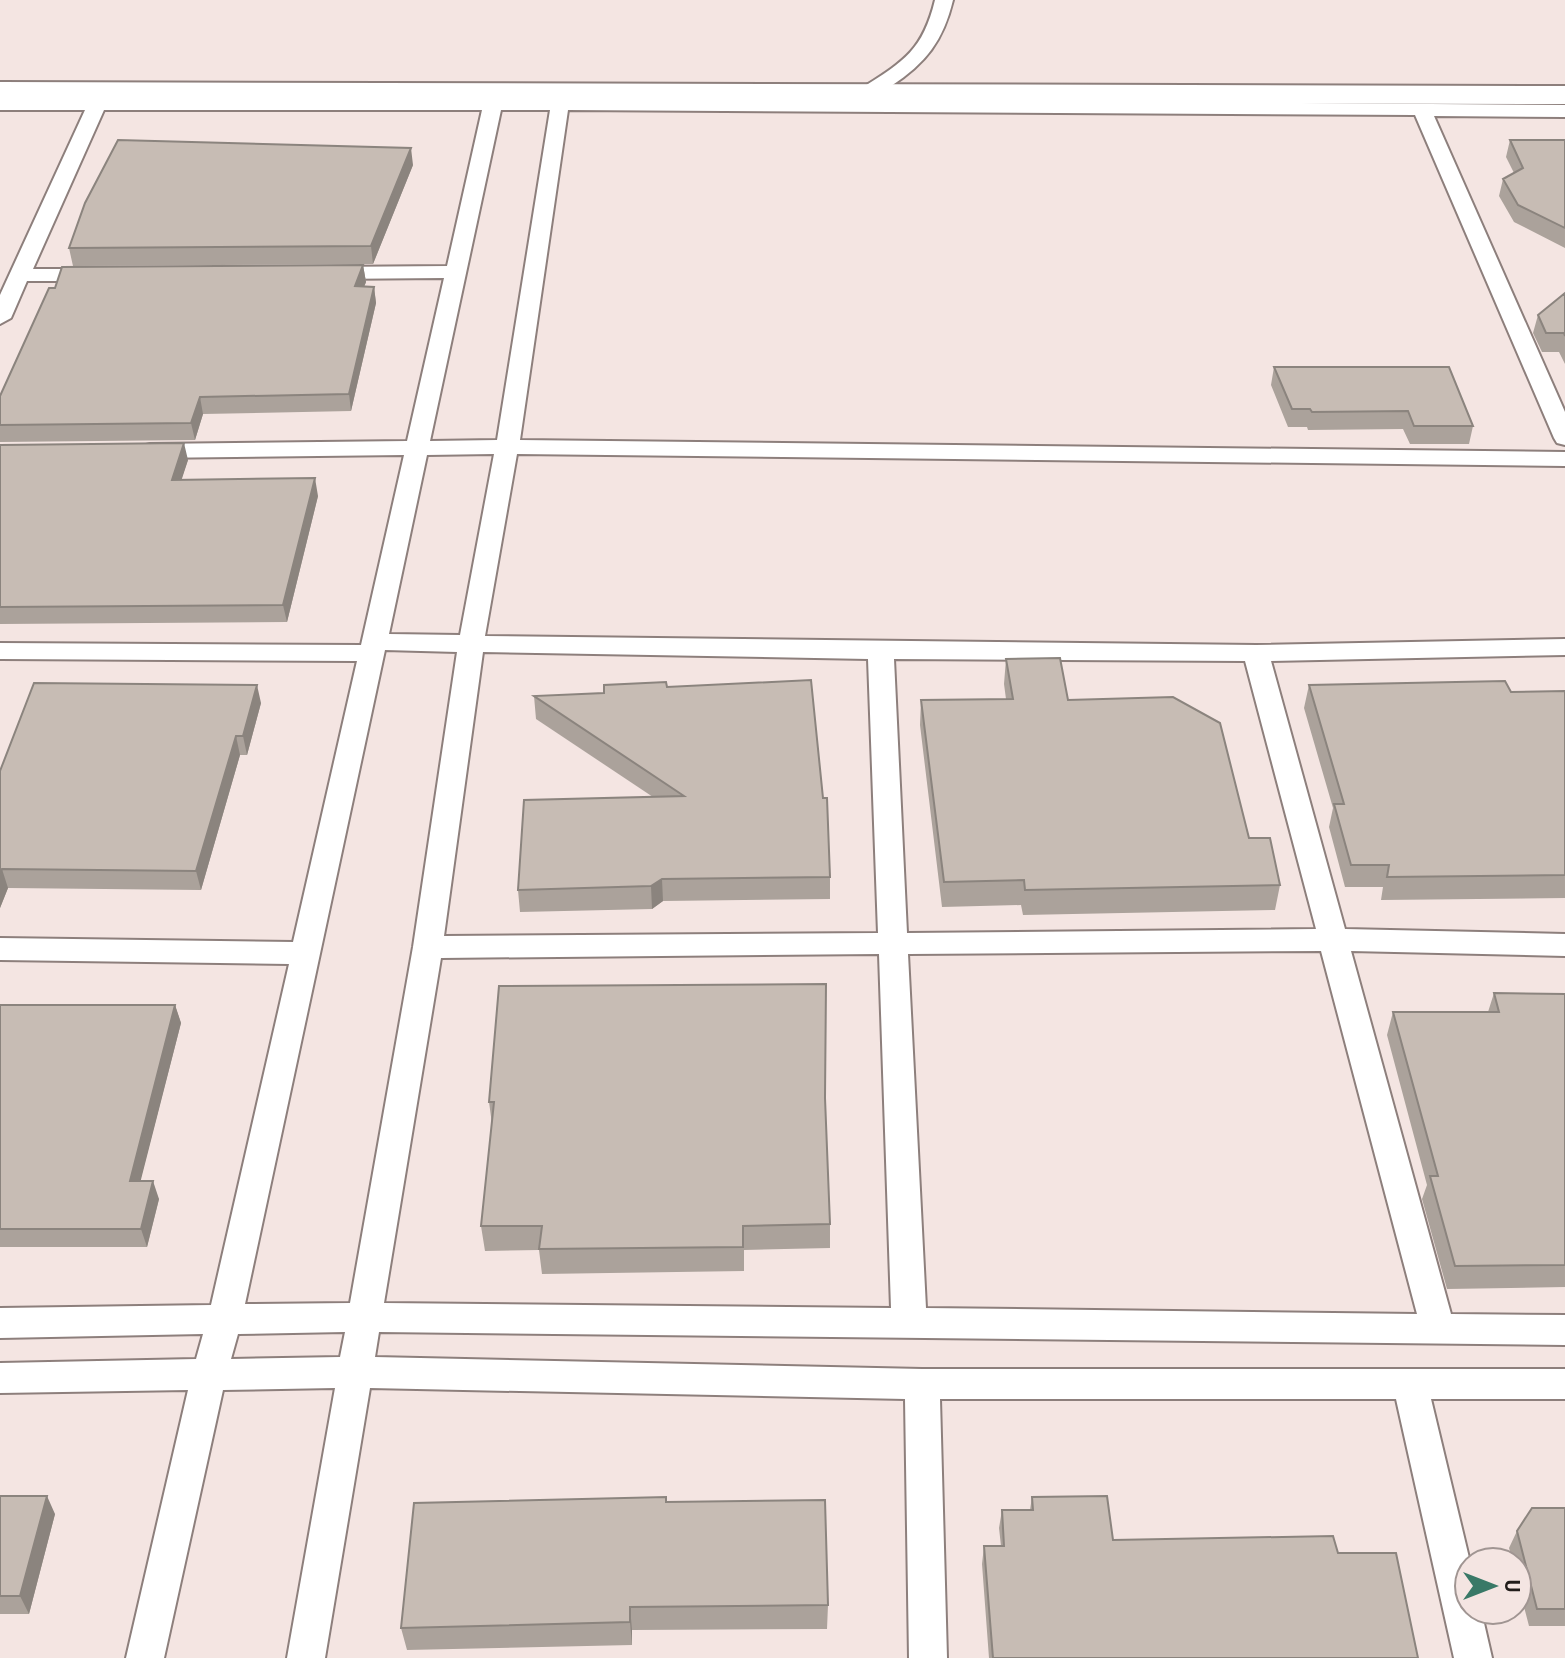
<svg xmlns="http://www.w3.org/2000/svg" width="1565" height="1658" font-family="'Archivo Narrow',sans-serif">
<rect width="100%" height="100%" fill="#f4e5e2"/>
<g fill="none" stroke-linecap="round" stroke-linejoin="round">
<defs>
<path id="lane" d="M935,0H953C943,41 926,63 891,86C882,92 874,99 862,96L860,92L862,88C904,61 923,50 935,0Z
M0,98H632L1565,105V117L1434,116L1565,412V445L1557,443L1554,438L1415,115L568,110L520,440L1565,452V466L517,454L485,636L1256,645L1565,639V655L1271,661L1345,929L1565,934V956L1351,951L1451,1314L1565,1315V1345L379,1332L375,1357L922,1369H1565V1399H1431L1470,1562L1469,1610H1481L1492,1658H1454L1396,1399H940L947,1658H909L905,1399L370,1388L325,1658H287L335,1388L223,1390L164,1658H126L188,1390L0,1393V1363L196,1359L203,1334L0,1338V1308L211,1305L289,964L0,960V938L293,942L357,661L0,659V643L361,645L404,455L150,458L142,456L138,451L142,446L150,444L407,441L444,278L329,279L319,273L329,267L447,266L482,110H104L33,269H95L105,275L95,281H27L11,318L0,324V295L85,110H0ZM501,110H550L497,440L430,441ZM494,454L460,635L389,634L427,455ZM385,650L457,652L413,947L350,1303L245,1304ZM483,652L868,659L878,933L444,936ZM894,659L1245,661L1316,929L907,933ZM1321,951L1417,1314L926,1308L908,954ZM879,954L891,1308L384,1303L441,958ZM345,1332L340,1357L231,1359L238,1334Z"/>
<path id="street" d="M0,82L1565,86V104L0,100Z"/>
</defs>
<use href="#lane" stroke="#8d7f7c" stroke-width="4"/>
<use href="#street" stroke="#8d7f7c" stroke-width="4"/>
<use href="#lane" fill="#fff" fill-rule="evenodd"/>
<use href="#street" fill="#fff" fill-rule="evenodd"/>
</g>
<path fill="#aba29b" d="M1510,140H1565V248L1514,222L1499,196L1503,179L1514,173L1506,157Z
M413,165L373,264L73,266L69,248Z
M363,265L366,282L364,287H374L376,303L351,411L203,414L195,440L0,442V396Z
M1565,293V364L1559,352H1542L1533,333L1538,315Z
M1274,367L1473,426L1469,444H1410L1403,429L1308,430L1307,427H1288L1271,385Z
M0,445L188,460L181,480L318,496L287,622L0,624Z
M1006,659L1068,700L1249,838L1280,885L1275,910L1023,915L1021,905L942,907L920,725L921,700L1006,699L1004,684Z
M1309,685L1511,692L1565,691V898L1381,900L1383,887H1345L1329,827L1333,808L1304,708Z
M667,687L830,877V899L663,901L652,909L520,912L518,890L653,797L536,719L534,696L604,693Z
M261,703L247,755H240L201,890L8,888L0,908V771Z
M1494,993L1565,994V1287L1447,1289L1422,1199L1427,1185L1387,1035L1393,1012H1488Z
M0,1005H175L181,1023L140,1181L159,1199L147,1247H0Z
M825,1098L830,1224V1248L744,1250V1271L542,1274L539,1250L485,1251L481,1226L492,1124L489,1102Z
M0,1496L55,1514L29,1614H0Z
M1032,1497L1113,1540L1338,1553L1418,1658H989L982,1564L984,1546H1001L999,1528L1002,1510H1030Z
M666,1502L828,1605L827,1629L632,1630V1645L407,1650L401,1628Z
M1565,1508V1626H1529L1517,1580V1562H1513L1509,1548L1517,1531Z"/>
<path fill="#8b847e" d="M411,148L413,165L373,264L371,246Z
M363,265L366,282L357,303L355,286Z
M374,287L376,303L351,411L349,394Z
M200,397L203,414L195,440L191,423Z
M184,443L188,460L176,497L172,480Z
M315,478L318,496L287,622L283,605Z
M257,685L261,703L247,755L243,736Z
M236,736L240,755L201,890L196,871Z
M2,869L8,888L0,908V873Z
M662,879L663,901L652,909L651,886Z
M175,1005L181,1023L136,1199L130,1181Z
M153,1181L159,1199L147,1247L141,1229Z
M47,1496L55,1514L29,1614L20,1596Z
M630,1607L632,1630V1645L630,1622Z"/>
<path fill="#c7bcb4" stroke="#8b847e" stroke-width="2" d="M118,140L411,148L371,246L69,248L85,203Z
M1510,140H1565V228L1518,205L1503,179L1523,168Z
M363,265L355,286L374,287L349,394L200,397L191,423L0,425V396L49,288H55L62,267Z
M1565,293V336L1564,333H1546L1538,315Z
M1274,367H1449L1473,426H1414L1408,411L1312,412L1310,409H1292Z
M184,443L172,480L315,478L283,605L0,607V445Z
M1060,658L1068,700L1173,697L1220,723L1249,838H1270L1280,885L1025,890L1024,880L944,882L921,700L1013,699L1006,659Z
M811,680L823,798H827L830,877L662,879L651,886L518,890L524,800L684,796L534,696L604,693V685L666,682L667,687Z
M1505,681L1511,692L1565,691V875L1387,877L1389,865H1351L1334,804H1344L1309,685Z
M34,683L257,685L243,736H236L196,871L2,869L0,873V771Z
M826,984L825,1098L830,1224L743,1226V1247L539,1249L542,1226H481L494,1102H489L499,986Z
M1494,993L1565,994V1265L1455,1266L1430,1176H1438L1393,1012H1499Z
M0,1005H175L130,1181H153L141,1229H0Z
M0,1496H47L20,1596H0Z
M1107,1496L1113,1540L1333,1536L1338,1553H1396L1418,1658H993L984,1546H1004L1002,1510H1033L1032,1497Z
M666,1497V1502L825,1500L828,1605L630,1607V1622L401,1628L414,1503Z
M1532,1508H1565V1609H1537L1517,1531Z"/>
<g transform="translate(1493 1586) rotate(90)"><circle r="38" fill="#f4e5e2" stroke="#a09592" stroke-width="2"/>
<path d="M0-6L14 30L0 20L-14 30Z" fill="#397967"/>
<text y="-12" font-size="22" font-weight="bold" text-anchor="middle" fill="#211c1a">U</text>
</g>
</svg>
